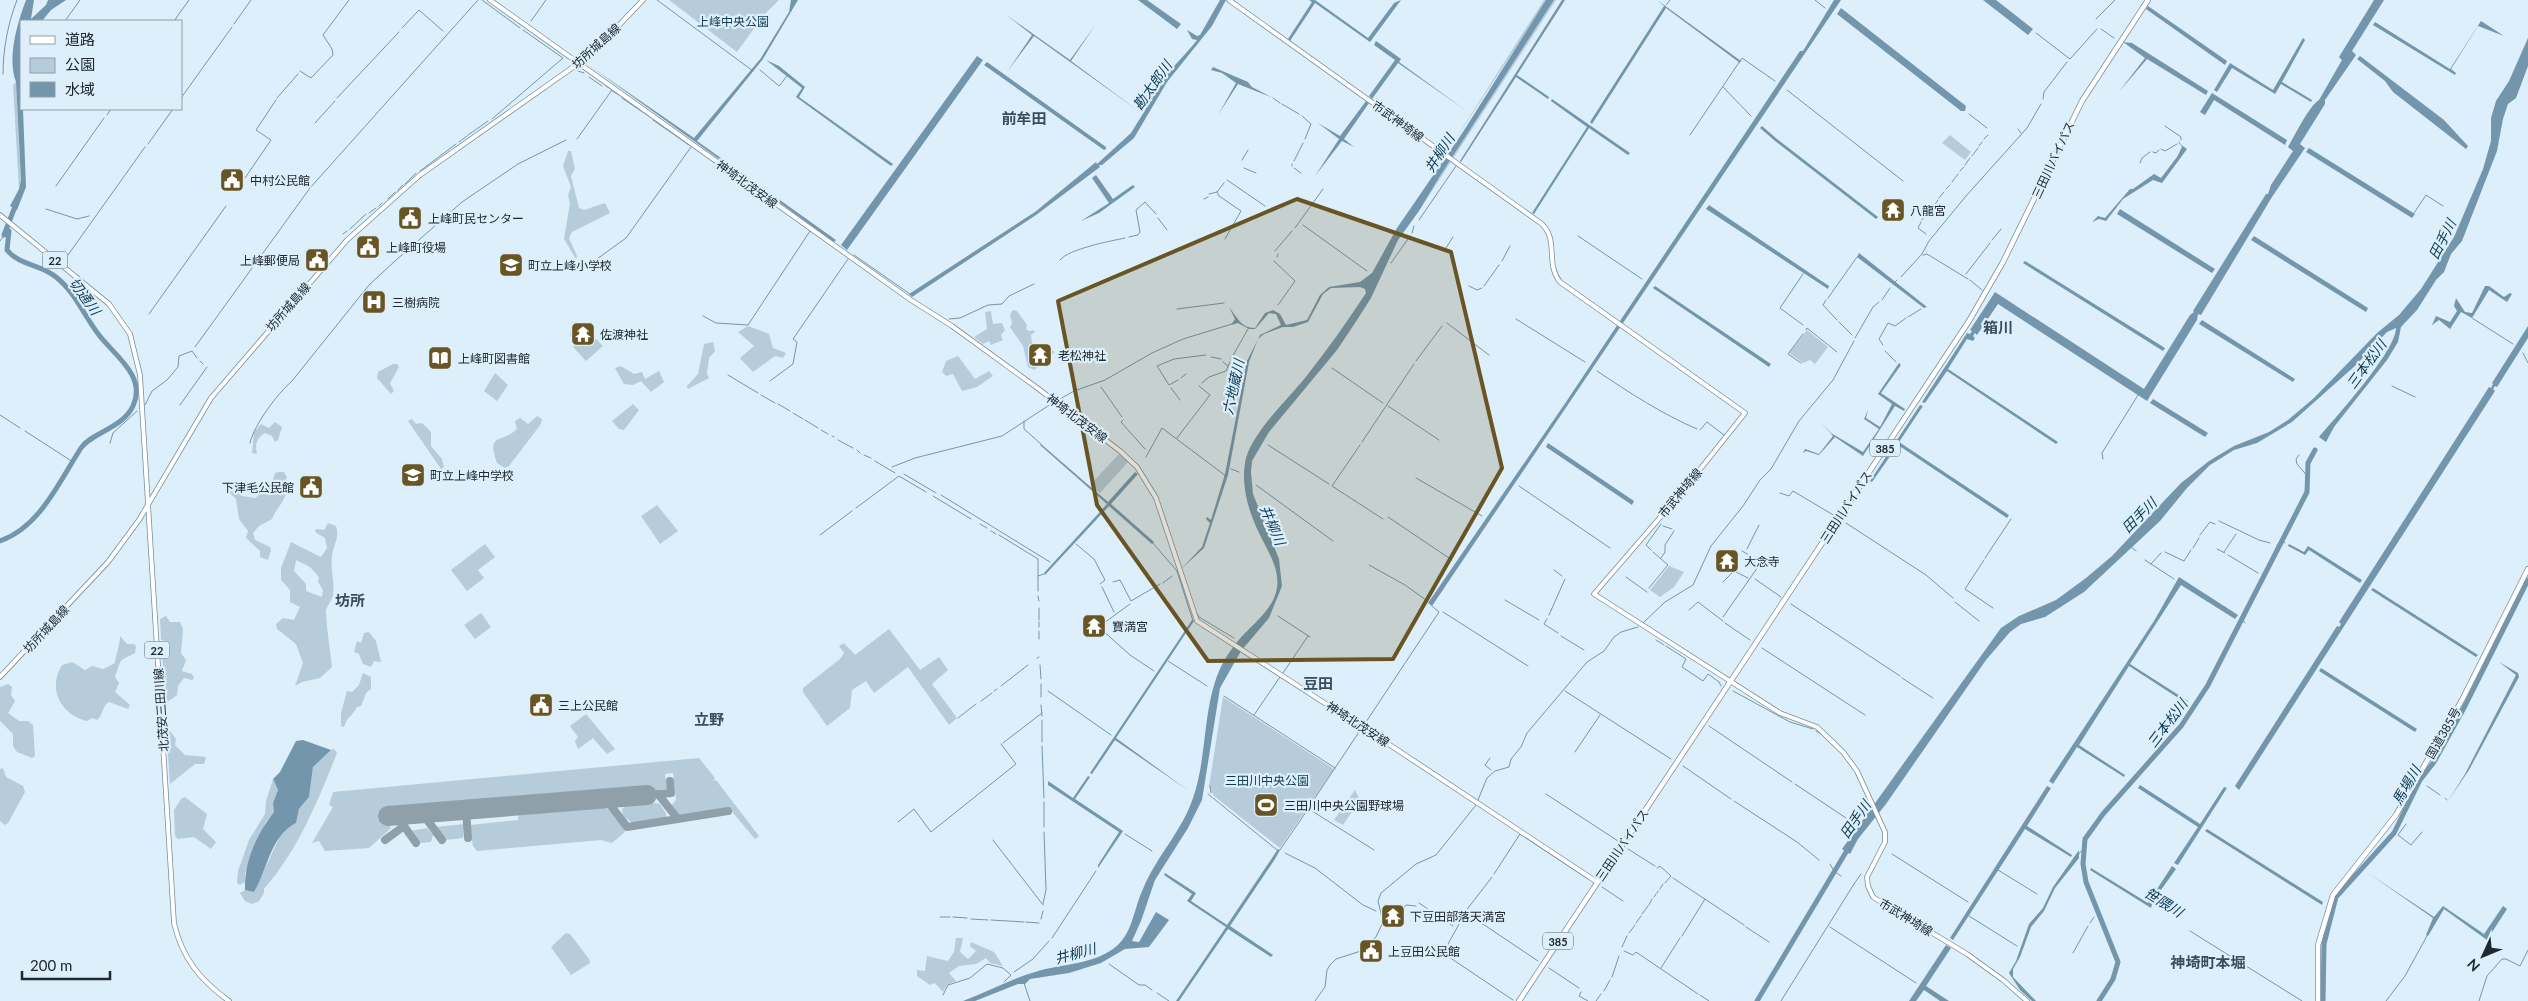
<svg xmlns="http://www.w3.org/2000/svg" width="2528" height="1001" font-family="Lato,'Noto Sans JP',sans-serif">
<rect width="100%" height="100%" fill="#dceffb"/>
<path fill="#b6ccdb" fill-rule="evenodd" d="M669,0H779L763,16L737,52Z
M1544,0H1547L1447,152Z
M1554,0H1556L1419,211L1440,176Z
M16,82L21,180L19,189L13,85Z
M1950,135L1971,152L1965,160L1942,143Z
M568,151H571L575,169L571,176L579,208L584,210L605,203L610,213L572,232L569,238L577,256L576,259L564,239L570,203L568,195L571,187L563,166Z
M1013,310L1017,311L1027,325L1026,329L1029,331L1034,330L1035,332L1031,335C1032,344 1033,353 1043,358L1047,355L1044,348L1047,347L1055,352L1034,370L1028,367L1023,346L1010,327L1012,323L1010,315Z
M991,311L993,324L1002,323L1005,330L1001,335L1003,340L991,345L989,341L983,344L974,337L987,329L985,312Z
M748,326L769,334L773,348L786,353L783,358L775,356L753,372L740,358L754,346L738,332Z
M1807,330L1828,347L1815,364L1810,360L1803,363L1789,353Z
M573,331L588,344L596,339L603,346L586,361L574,348L570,334Z
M713,342L715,351L709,358L707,374L709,378L688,389L687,386L698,374L704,344Z
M958,356L975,379L989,371L993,376L977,387L962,391L953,374L946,376L942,372L946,361Z
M393,364H397L399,367L390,383L394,391L391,394L377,378L378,372Z
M621,366L634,374L642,372L645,379L659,371L664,382L651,392L641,381L633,385L624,384L615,368Z
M495,373L508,385L497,401L484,391Z
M633,404L639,410L624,430L619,429L612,421Z
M537,416L542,419L541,424L509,466L505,468L497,463C486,432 501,444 517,429L515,421L520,418L528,424Z
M412,419L416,424L422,423L431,432V446L442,459L444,467L441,469L408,421Z
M275,422L282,427L278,440L275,442L272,436L265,433C256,439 255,444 257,454L252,453L254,432L261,424L269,428Z
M1119,454L1128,462L1100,493L1090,485Z
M279,472H284L287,477L284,483C291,497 277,506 272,519L259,526L253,533L255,540L270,547L271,550L268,560L260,557V551L246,538L248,531L239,519L236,499L226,489L235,480L236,489L242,496L255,498L271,486L275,473Z
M657,505L678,531L660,544L641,516Z
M328,523L336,526C340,538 333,545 332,556C330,569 335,582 333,595C332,602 325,607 326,613C327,632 330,649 332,667L320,678L302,682L295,686L303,663L296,644L277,629L276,624L283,618L294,620L300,607L290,602V590L281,580V568L291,542L321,557L327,548L325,538L315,532L316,529L324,530ZM296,560L310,567L319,577L318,582L323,590L322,597L306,591V584L294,571Z
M485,544L495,557L478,570L484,578L467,591L451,570Z
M1669,566L1684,572L1674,587L1660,597L1650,590Z
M481,613L491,627L475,639L464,625Z
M166,616L170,622H180L183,629L181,653L186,660L182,671L192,674L194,678L192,680L184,678L178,686L177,695L166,703L162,655L168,653L166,641L161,640L160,619Z
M889,629L920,670L939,657L948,670L932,684L957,718L949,725L908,667L874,693L866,681L852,690L850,708L827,726L803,692V688L840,659L844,653L839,646L844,643L855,655Z
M369,632L376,641L381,662L374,661L371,667L363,664L359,654L354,652L357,641L361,643L364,633Z
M120,636L127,644H134L136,646L135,653C118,662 122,657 115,677L119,683L115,692L130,705L128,709L109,702C102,706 103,715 97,720L92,718L87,721C61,715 47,689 62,665L72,662L85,670L92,666L103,669L115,663C116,653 120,646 120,636Z
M363,673L371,677V689L366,693L361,706L357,707C353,715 346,718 344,727L341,726V713L347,691L352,692L359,685Z
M8,684L12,687L11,695L15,701L8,713L19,721H28L33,725L35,756L32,758L17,752L13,746V734L0,721V687Z
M1223,697L1334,769L1280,848L1214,796L1209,786Z
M586,714L615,749L607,754L593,738L578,749L575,741L578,737L570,726Z
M166,726L176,739L175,745L185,755L206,757L204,764H195L170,784Z
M334,749L337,753C318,801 298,850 264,889V893L259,901L252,904L245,901L240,893L245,890L254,892L280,836L285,829L296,823L299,809L309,797L313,767L331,750Z
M699,758L715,778L713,781L716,780L759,836L755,839L729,808L685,815H678L671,806L676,800L673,773L665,774L667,789L518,801L517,796L426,804L425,808L387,812V823L391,828L369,848L325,851L319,841L312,843L333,807L329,805L333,792Z
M3,768L6,777L23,786L25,792L8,823L5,825L0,821V769Z
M273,779L278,790L273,803L274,812L266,822L245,874V882L240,885L237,883L238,871L249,840L265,814L266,801Z
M1355,790L1360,800L1343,825L1334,820Z
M185,797L207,814L203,829L216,842L211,849L194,837L178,839L175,836L174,810L181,799Z
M654,803L660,804L666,813V817L634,824L623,816L622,809L628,805Z
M603,807L609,810L624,829L625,832L612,843L601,840L477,851L473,846L470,825L518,820L519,814Z
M464,824L463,838L446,840L436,827Z
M427,828L433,835L431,842L419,843L410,831Z
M566,933L570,934L589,959L590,963L571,975L551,947Z
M956,938H963L960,952L968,959L976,951L970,946L971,942L994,952L1003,966L990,963L986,958L976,964L959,966L949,973L956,981L947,985L943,992L935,983L930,985L917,976V970L925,971L927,956L948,961L954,952Z"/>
<path fill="#7496ac" d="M26,0H34L31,19L46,5L48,0H66L51,10L42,21H21V109H23L26,187L17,210L10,206L19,189L21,180L16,82C7,58 17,24 26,0Z
M791,0H798L763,59L697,141L836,240L834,242L590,66L694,138L761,58L789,12Z
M1138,0H1147L1181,24L1177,29Z
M1220,0H1226L1212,26L1167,82L1134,138L1102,165H1099L1100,167L1036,215L912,297L909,294L1035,212L1096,162L1097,164L1131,133L1168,73L1194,44L1197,40L1192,39L1187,30L1197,36L1200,35Z
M1309,0H1315L1368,38L1394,3L1401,0L1370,42L1315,3L1290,41L1288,39L1312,2Z
M1546,0H1554L1440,176L1419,211L1398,240L1371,298L1357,320L1337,350L1269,432L1252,461L1251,472L1253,494L1279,559L1282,586L1269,618L1241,651L1220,688L1202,800L1188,828L1155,880L1141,921L1132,941L1139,942L1156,912L1169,920L1149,947L1125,949L1101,963L1069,973L1030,979L1025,984H1018L975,1001H963C987,992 1011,979 1035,972C1060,964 1090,965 1113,949C1133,935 1133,910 1143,889C1156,857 1182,831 1193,798C1206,761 1203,719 1215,682C1219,668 1228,653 1237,642C1251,625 1273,611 1277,588C1280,568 1267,550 1259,533C1248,510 1240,483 1246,458C1254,431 1287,400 1305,378C1327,350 1347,322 1366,293L1365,289L1360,287L1331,288L1323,294L1308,322L1293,327H1283L1264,334L1258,339L1249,362L1228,475L1204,548L1181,569L1202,547L1210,523L1206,519L1207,517L1211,520L1225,474L1247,361L1260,335L1281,325L1276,314L1269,313L1255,329H1249L1238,323L1231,325L1235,319L1229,307C1237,317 1241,328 1255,328L1265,313L1273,310L1280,314L1286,325L1307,320L1320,295L1329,287L1360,282L1372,273L1397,228L1463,132Z
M1562,0H1565L1517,75L1549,97L1548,99L1516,77L1461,162L1460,161Z
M1657,0L1741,61L1740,63L1666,8L1592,124L1590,122L1664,6Z
M1834,0H1841L1432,606L1428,603L1566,402L1800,51H1803Z
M1983,0H1996L2033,29L2028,35Z
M2374,0H2384L2352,51L2356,55L2325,100V104L2300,144L2305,148L2272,197L2201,315L2198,314L2197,320L2147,401L1998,304L1977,335L1975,333L1973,336L1975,338L1973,341L1967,339L1948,369L2058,442L2056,444L1947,371L1925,403L1922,402L1967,333L1970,334L1972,331L1970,330L1995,292L2144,389L2190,315L2194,312L2193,311L2266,194H2268L2271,185L2293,151L2288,147C2295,135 2309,106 2319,100L2342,60L2339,57Z
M2148,6L2227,61L2225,65L2146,9Z
M1841,8L1966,106L1965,111H1961L1837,14Z
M1005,14L1070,60L1096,24L1071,61L1140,112L1034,36L1007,72L1032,35Z
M2481,21L2504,36L2478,26L2451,69L2456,73L2455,75L2373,25L2375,22L2450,69Z
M2303,38L2305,40L2282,82L2312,100L2311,102L2281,84L2275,94L2232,68L2217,92L2214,90L2230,63L2273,90Z
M2528,38V66L2516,98L2508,104L2503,119L2497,151L2462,241L2451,254L2444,272L2436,280L2417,310L2401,327L2398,342L2387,360L2334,427L2326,442L2319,437C2336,417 2396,351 2396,328L2387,332L2356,365L2292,422L2257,443L2234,450L2210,465L2187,488L2160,521L2084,592L2045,617L2021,624L2010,632L1986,660L1886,804L1858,839L1850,854L1842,849L2001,628L2019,616L2056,600L2086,578L2112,556L2181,483L2209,461L2234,446L2269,432L2288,420L2314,398L2377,333L2399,315L2421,289L2454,237L2483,169L2491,141V118L2496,101L2509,81Z
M1376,41L1401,59L1399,62L1468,112L1398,63L1372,99L1369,96L1395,60L1374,45Z
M2123,42L2132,43L2208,91L2206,95L2147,59L2118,93L2145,58Z
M977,56L983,60L847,250L841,245Z
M2360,56L2444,120L2468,146L2466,149L2393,92L2385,81L2357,59Z
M766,60L779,66L805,87L799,97L893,164L891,166L796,97L802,88Z
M987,62L1106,147V149L1104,150L984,65Z
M1213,67L1248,82L1252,87L1273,98L1238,84L1218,115L1236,83L1222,73L1211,70Z
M2212,93L2287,140L2285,145L2214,100L2205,115L2200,112Z
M1552,99L1630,153L1628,155L1589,128L1534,214L1532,213L1587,127L1551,101Z
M1366,101L1369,103L1344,139L1354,147L1342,141L1315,176L1339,139L1318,123L1340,136Z
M1762,126L1777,139L1878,217L1876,219L1775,141L1760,128Z
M2180,144L2187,149L2162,183L2153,180L2123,199L2106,221L2099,219L2092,222L2098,216L2105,218L2130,189H2133L2154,174L2161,178L2177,157L2182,147Z
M2309,148L2415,214L2412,218L2306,152Z
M1096,175L1113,199L1133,185L1135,187L1099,213L1081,221L1109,203L1092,178Z
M1709,205L1829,286L1828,289L1706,209Z
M2120,209L2215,269L2212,273L2117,214Z
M2254,236L2368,308L2366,312L2251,240Z
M1859,253L1927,307L1924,308L1857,257Z
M2025,261L2165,348L2163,351L2023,263Z
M1655,286L1771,364L1769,367L1653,288Z
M2485,286H2489L2504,297L2510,293L2512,294L2507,302L2489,290L2472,318L2461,312L2450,329L2439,320L2432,325L2436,316L2450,322L2457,311L2454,306L2456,298L2465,312L2472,313Z
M2202,320L2295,379L2293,382L2199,324Z
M2528,326V338L2497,387L2495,386L2493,389L2495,391L2239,790L2235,786L2337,626L2339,627L2341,624L2339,622L2489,387L2491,388L2493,384L2492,383Z
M1899,363L1901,365L1881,393L1905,409L1904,411L1895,406L1863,456L1835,437L1819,455L1806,451L1803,453L1805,449L1819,454L1833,436L1820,421L1831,433L1863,452L1879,429L1864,419L1868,410L1866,418L1880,427L1892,404L1878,394Z
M2153,399L2208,433L2205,437L2150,403Z
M1920,405L1923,406L1899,442L2009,515L2007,518L1898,445L1872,482L1870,481Z
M1548,443L1634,501L1632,505L1546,447Z
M1041,444L1108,502L1135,472L1138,474L1111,504L1154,542L1152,544L1109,506L1045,575L1044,573L1107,504L1040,445Z
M2289,544L2304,552L2308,546L2362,580L2360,583L2309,550L2305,555L2288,546Z
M2179,577L2238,615L2235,619L2181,585L2130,664L2188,701L2186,703L2129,666L2079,745L2125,775L2124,777L2077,747L2053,784L2049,781L2154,621Z
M2373,588L2478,655L2476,657L2371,590Z
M1192,620L1194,621L1116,738L1189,791L1115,740L1092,774L1090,773Z
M2499,662L2518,673L2519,677L2469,770L2448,801L2465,774L2516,675Z
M2321,668L2417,729L2415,732L2319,671Z
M303,740L331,750L313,767L309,797L299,809L296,823C270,836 268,869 254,892L245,890C244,861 257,834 274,812L273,803L278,790L273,779L280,772L296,741Z
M1088,776L1090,777L1075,799L1123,831L1098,868V865L1119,832L1048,785V781L1073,798Z
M2140,785L2200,824L2224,787L2227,788L2178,865L2174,863L2198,827L2138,788Z
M2047,786L2051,788L2027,826L2072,855L2071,857L2025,829L1953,940L1950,938Z
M2207,829L2323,902L2322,905L2205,831Z
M1278,849L1280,850L1275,859L1230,926L1273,955L1271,957L1228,929L1179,1001H1176L1226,927L1187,901L1192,894L1164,875L1165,873L1196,893L1191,901L1227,925Z
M2079,850V858L2055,888L2044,911L2031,927L2020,957L2013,969V977L2036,1001H2032L2020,990L2009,973L2016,961L2029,924L2043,908L2053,887Z
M2172,866L2176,869L2153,901L2151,908L2090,870L2091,868L2148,903Z
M2368,873L2434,917L2443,906L2484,934L2503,906L2507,909L2487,940L2444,909L2428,936L2426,935L2433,918Z
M1946,945L1951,948L1926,986L1949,1001H1940L1924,990L1916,1001H1909Z"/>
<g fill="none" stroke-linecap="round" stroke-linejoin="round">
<path stroke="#7496ac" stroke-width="1" d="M482,0L520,28
M657,0L753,71
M1815,0L1825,8
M1666,5L1670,0
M2096,19L2115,0
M65,21L80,0
M174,21L189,0
M531,21L546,0
M234,24L251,0
M402,28L419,10L443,31
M2101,29L2114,38
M2036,33L2070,59L2097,29
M760,70L779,86L787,76
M300,71L311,78L333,55L332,49L323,35L349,0
M578,71L584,73
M3,74C3,49 8,23 17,0
M589,77L602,86
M606,86L609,88
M1723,87L1751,116
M611,90L619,95
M1787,90L1903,181
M181,98L232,27
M277,98L298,74
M337,98L399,32
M622,98L650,117
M1273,98L1280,103
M2043,99L2044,92L2067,62
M1282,104L1299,114
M1969,114L1987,128
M107,115L111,109
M1302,116L1311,124L1305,139
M492,119L563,58L523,30
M653,120L689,145
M315,123L335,101
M2165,126L2181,137V140
M2018,129L2021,133
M468,135L488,121
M1690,135L1742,58L1775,81
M577,139L612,90
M1984,139L1988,135
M459,142L467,136
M2179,142L2180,144
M148,144L173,109
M1979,146L1982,142
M2161,149L2165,151L2177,144
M2153,152L2156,153L2159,150
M1972,156L1978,148
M1242,160L1248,150
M1294,161L1303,143
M2140,163L2142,158L2150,152
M1965,165L1970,158
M1292,166V164
M1244,168L1256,173
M1294,168L1301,173
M420,171L456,144
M1960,171L1964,167
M245,178L271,140L256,130L276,100
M1227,180L1265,206
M1952,182L1958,174
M405,184L416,173
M56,186L104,118
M1946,189L1950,185
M398,190L403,185
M1217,192L1219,196L1241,211L1225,239
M1209,194L1217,192L1224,183
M1939,198L1944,192
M388,199L395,192
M1204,199L1208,197
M379,206L382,203
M1933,207L1938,200
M46,209L77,219L89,216
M369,213L376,208
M2414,213L2426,195L2443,206
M1927,214L1932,208
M1158,218L1167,230
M1419,220L1456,166
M1922,220L1926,215
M1921,222L1918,228L1926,234
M1303,225L1367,271
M1295,228L1323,189
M350,229L366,214
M1412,233L1414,226
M343,234L347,231
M1578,236L1642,279
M1129,237L1138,235L1140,232L1136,210L1145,202L1156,214
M1992,240L2001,229
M0,241L4,235
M1275,251L1292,231
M1444,251L1453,237
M854,255L910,294
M1923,255L1927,254L1968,279
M1277,257L1278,254
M597,259L626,238L691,147
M1060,260C1068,249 1111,241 1125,238
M1274,261L1295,281L1278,305
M1502,261L1510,246
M63,262L145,147
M1391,263L1410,236
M1803,274L1780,308L1803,325
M1966,274L1990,243
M1901,277L1922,254L1929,241L1966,196L2027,128L2041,104
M1970,280L1982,290
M1893,284L1897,280
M1469,286L1477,290L1482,288
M1484,286L1499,265
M1828,298L1857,257
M1826,300L1823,305L1837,320
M1882,300L1890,288
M1177,309L1224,303
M149,314L226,206
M703,316L716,323L748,325L810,231
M1908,317L1921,309
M2472,318L2513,344
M949,319L960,318L988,305L1002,304L1009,296L1034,284
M1516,319L1585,362
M1839,322L1852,335
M1447,323L1489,355
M1806,330L1807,328L1837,352
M1855,338L1873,307L1879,302
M1883,345L1879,339L1888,323L1895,326L1906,318
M195,347L310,188L478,0
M1885,351L1896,362
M2523,353L2528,363
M1211,357L1221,359
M1231,359L1248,329
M200,361L203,364
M1416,361L1442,326
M1223,362L1228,366
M1801,363L1788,354L1803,334
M1332,368L1383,403
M1597,371C1630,393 1662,414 1697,429
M728,375L758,393
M1181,378L1186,374
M1178,380L1169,385L1157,366L1174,359L1206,355
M770,381L793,364L797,342L793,339L848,259
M1202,383L1209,377L1226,371L1230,362
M2392,386L2415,397
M1101,387L1122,417
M1171,388L1180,400
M761,395L775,403
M1060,399L1074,391L1105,380L1152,353L1183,339L1232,324
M778,404L790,411
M145,405L152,391L167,380L178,367L179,356L192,351L197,358
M180,405L207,367
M1388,406L1439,440
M793,413L803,419
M0,415L20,428
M805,420L818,428
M1123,420L1121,422L1145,449
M1024,421V429L1041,444
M821,430L828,434
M1700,430L1707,422L1724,435
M25,431L73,462
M832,436L834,437
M1177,438L1210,395L1199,386
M838,440L853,448
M1362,442L1414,364
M110,443L113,433L137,411
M250,443C254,425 277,394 292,381L369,285L395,261L462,202L518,164L566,140
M1268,445L1329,484
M1360,445L1332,486L1383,519
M857,450L860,453
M864,455L871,458
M2299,455L2296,459L2297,464L2309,478
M1146,457L1162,428L1226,476
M2103,459L2102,453L2138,395
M875,461L895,473
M892,467L915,458L1002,436L1051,404
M1231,469L1239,472
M904,474L936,493
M1416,478L1482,516
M1256,485L1333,541
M1519,486L1610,548
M1780,493L1789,496L1793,491L1835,516
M941,495L1050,562
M933,496L971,519
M856,508L899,476L926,492
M1388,517L1452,560
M2219,521L2259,540L2270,543
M1846,523L1926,575L1953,598
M980,524L987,528
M1663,526L1672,529
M991,531L996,534
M820,535L852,511
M999,535L1038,559V591
M2200,535L2210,522L2215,524
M2282,541L2285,543
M1152,542L1177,571L1193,621
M1076,544L1094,559L1105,580L1100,584
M2277,545L2279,546
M2131,547L2136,551
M2193,548L2199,538
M1747,549L1759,525
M2217,549L2225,553
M1651,550L1646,545L1661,524
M2165,552L2184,561L2191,550
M2224,552L2236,534
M2228,555L2258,573
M1661,558L1665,552V545L1674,531
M1985,558L2011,519
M1984,560L1965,589L1993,608
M2145,560L2174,579
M2151,564L2161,553
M1369,565L1405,585L1426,600
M1554,570L1562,576
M2262,574L2264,575
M1038,576L1044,574
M1626,577L1647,592
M1755,579L1781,597
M1113,582L1120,580L1131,601L1160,584
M1723,582L1734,571L1748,578
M1163,583L1172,576
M1102,587L1114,612
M1649,588L1668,565L1653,552
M1038,596L1039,601
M1505,600L1539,620
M1955,602L1979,621
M1791,604L1900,676
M1039,608V620
M1689,610L1698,602L1723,621
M1196,612L1199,617L1234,638
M1443,612L1528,666
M1549,615L1565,579
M1278,616L1310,637
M1723,617L1760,564L1758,560L1742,551
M1547,619L1544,624L1558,633
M2242,619L2245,623
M1039,622V627
M1643,623L1665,602L1693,585L1711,546L1743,506L1760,480L1771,469L1799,421L1833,380L1854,341
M1725,623L1750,640
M1101,629L1130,655L1154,671
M1039,631V639
M1561,636L1584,650
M1096,637L1104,623L1130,604
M1656,640L1664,645
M1666,646L1686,659L1682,667L1703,681L1708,674L1719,682L1721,686
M1762,648L1865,715
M1037,658L1039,657
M1168,661L1207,686
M1040,665L1041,679
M1283,673L1308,636
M1902,678L1933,698
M1041,684V697
M1001,686L1028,665
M994,691L997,689
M1048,691L1111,735
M1565,691L1671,759
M1733,691L1790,722L1813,729
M1224,696L1335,768
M981,701L992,693
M1041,705L1042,716
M1254,715L1280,677
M958,718L976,704
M1042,720V742
M1364,725L1439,612L1432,606
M1709,726L1792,782
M1816,731L1821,734
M1822,735L1825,738
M1003,743L1042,713
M1042,746L1044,798
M1575,752L1600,715
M1490,758L1485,765L1491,770
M1683,766L1731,799
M1795,784L1846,818
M1210,786L1211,793
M2427,786L2440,795
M1208,794L1277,850
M1546,794L1618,841
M2445,798L2447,800
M1478,800L1487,778L1495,771L1509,767L1511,759L1521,747L1527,733L1587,662L1604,651L1614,637L1621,632L1638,627
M1734,801L1797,842L1819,860
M1044,802V827
M1311,804L1361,729
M1312,811L1374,850
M898,822L914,809L931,832L1016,764L1001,744
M2406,824L2398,835L2411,845L2422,832
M1125,834L1152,851
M993,840L1043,905
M1628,849L1655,866
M1280,850L1308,809
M1285,853L1315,868L1363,905L1376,911
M1892,854L1968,902
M2079,854L2083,849
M1830,864L1834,871L1841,876
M1657,868L1660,866L1671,876L1665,883
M1998,870L2037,894
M1494,874L1520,834L1588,879
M1492,877L1465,912L1538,961
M1673,878L1744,925
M1854,884L1861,874
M1602,887L1623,901
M1660,889L1663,884
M1657,893L1658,891
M1654,897L1656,894
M1419,903L1453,926
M1043,904L1046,890L1044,832
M1649,905L1652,899
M1642,914L1648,906
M1969,916L2017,946
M940,917H950
M953,917L967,918
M1463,917L1443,953L1513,1000
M971,919L988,920
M1041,919L1043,911
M991,920L1024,922
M1384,920L1395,921L1406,905L1416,906
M1026,922L1039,923
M1636,923L1641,916
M2090,923L2094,917
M1746,927L1769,942
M1830,927L1916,983
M2190,931L2302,1001
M1629,933L1635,925
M1682,936L1705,899
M1052,938L1096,871
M1622,947L1627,936
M1624,951L1633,955L1636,952L1698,994
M2073,953L2088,926
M1109,964L1139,985H1145L1152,990
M1549,968L1579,988
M1661,968L1680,938
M1014,972L1033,959L1049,941
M1612,977L1619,956
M1024,983L1030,1001
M1604,991L1610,980
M1581,992L1579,996L1588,1001
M1157,993L1169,1001
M943,995L948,985L970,978L987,964L1003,968L1011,975L1004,982
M1700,995L1709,1001
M1315,1001L1325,987L1327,970L1330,965L1336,959L1361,951L1376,937L1383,922L1378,901L1381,893L1416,864L1436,855L1476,805
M1596,1001L1601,994
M1781,1001L1854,884
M2386,1001L2405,976L2428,934
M2479,1001L2487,976L2502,959H2506L2520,966L2528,950"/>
<path stroke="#7496ac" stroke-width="5" d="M0,541C40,527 59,482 81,448C91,433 123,428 133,406C147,376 114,355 99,335C84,316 76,293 56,277C41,264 20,266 7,250L9,231L4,235L16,204
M1757,1001L1849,847
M2099,1001L2113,979L2118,962L2086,882L2083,864L2085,839L2103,814L2181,726L2208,685L2307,492L2308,463L2315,450
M2323,1001L2324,944L2336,897L2394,833L2420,780L2434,762L2465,706L2528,580"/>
<path stroke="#90a0aa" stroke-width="8" d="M658,794L677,818
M647,795L671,793L670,781
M605,798L627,827L728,811
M466,810L468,838
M422,813L442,840
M404,826L416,843
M385,840L404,826L403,815"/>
<path stroke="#90a0aa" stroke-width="20" d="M388,816L647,795"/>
<defs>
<path id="major" d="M490,0L911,300L952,326L1036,387L1120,451L1137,467L1156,498L1197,621L1393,747L1597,882
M1229,0L1542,224C1559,241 1545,263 1560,282L1745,413L1682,492L1594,594L1780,713L1817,727L1843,752L1857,771L1885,832V842L1867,877L1868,886L1873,897L1967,954L2003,980L2027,1001
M0,215L109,304L130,334L140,375L174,923C182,958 200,980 229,1001
M0,677L108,562L139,520L211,398L347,240L420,175L579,63L599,46L643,0"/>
<path id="highway" d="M1519,1001L1969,321L2003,262L2082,101L2148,0
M2318,1001V945L2333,895L2396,815L2462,700L2528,569"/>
</defs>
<use href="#major" stroke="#788d9b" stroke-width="5.5"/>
<use href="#highway" stroke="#788d9b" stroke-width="6"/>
<use href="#major" stroke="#fff" stroke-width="4"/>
<use href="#highway" stroke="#fff" stroke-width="4.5"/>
</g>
<path fill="#695524" fill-opacity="0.2" stroke="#695524" stroke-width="4" stroke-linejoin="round" d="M1297,199L1451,252L1502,468L1393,659L1208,661L1097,505L1058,301Z"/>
<defs>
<symbol id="civic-square" viewBox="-11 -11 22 22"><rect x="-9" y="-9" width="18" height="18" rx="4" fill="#695524" stroke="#dceffb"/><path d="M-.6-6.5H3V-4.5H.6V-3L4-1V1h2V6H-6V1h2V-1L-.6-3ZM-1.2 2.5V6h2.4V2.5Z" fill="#fff"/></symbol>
<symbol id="temple-square" viewBox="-11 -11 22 22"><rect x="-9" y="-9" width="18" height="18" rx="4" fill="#695524" stroke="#dceffb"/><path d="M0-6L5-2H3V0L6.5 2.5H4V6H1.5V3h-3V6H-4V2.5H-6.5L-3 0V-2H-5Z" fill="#fff"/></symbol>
<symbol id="school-square" viewBox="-11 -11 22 22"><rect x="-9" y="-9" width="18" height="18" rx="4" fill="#695524" stroke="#dceffb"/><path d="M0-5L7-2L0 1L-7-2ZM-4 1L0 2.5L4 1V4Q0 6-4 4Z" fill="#fff"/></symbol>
<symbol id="hospital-square" viewBox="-11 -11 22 22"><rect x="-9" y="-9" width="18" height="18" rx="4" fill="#695524" stroke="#dceffb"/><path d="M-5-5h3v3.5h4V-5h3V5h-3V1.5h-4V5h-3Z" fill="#fff"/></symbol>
<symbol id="library-square" viewBox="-11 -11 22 22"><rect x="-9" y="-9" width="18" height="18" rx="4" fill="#695524" stroke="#dceffb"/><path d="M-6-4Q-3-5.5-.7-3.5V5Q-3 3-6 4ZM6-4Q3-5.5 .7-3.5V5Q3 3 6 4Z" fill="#fff"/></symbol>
<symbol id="stadium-square" viewBox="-11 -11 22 22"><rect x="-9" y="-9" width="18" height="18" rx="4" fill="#695524" stroke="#dceffb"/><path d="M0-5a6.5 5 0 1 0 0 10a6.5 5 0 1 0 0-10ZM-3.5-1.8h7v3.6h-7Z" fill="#fff"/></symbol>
</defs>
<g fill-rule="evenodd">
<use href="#civic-square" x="218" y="166" width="28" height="28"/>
<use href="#temple-square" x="1879" y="196" width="28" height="28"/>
<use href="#civic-square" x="396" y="204" width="28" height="28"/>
<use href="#civic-square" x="354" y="233" width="28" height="28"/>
<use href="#civic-square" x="303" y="246" width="28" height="28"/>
<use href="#school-square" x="497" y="251" width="28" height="28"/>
<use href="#hospital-square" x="360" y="288" width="28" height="28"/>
<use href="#temple-square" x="569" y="320" width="28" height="28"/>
<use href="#temple-square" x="1026" y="341" width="28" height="28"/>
<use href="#library-square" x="426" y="344" width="28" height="28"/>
<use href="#school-square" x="399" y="461" width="28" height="28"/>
<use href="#civic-square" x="297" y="473" width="28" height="28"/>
<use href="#temple-square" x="1713" y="547" width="28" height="28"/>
<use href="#temple-square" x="1080" y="612" width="28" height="28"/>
<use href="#civic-square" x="527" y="691" width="28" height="28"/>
<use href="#stadium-square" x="1252" y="791" width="28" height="28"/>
<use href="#temple-square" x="1379" y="902" width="28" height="28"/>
<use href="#civic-square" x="1357" y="937" width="28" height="28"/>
</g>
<g text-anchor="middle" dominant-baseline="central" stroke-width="4.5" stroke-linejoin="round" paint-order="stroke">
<g fill="#dceffb" stroke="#58646c" stroke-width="1">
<rect x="42.5" y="251.5" width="25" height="17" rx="4"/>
<rect x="1870" y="439.5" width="30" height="17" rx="4"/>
<rect x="144.5" y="641.5" width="25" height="17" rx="4"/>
<rect x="1543" y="932.5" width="30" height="17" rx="4"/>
</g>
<g font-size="11" font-weight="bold" fill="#20292f">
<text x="55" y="260">22</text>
<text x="1885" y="448">385</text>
<text x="157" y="650">22</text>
<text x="1558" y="941">385</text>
</g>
<g font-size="12" fill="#103d55" stroke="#dceffb">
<text x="733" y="21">上峰中央公園</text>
<text x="1267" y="780">三田川中央公園</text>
</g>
<g font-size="12" fill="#20292f" stroke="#dceffb">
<text transform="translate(596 46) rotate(-42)">坊所城島線</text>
<text transform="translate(1398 121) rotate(36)">市武神埼線</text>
<text transform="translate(2053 160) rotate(-65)">三田川バイパス</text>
<text transform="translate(747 184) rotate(36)">神埼北茂安線</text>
<text transform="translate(288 307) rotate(-49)">坊所城島線</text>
<text transform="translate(1077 418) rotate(37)">神埼北茂安線</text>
<text transform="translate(1680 493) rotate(-50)">市武神埼線</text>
<text transform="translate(1846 507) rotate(-57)">三田川バイパス</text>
<text transform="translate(46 629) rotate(-47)">坊所城島線</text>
<text transform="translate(161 710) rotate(-94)">北茂安三田川線</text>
<text transform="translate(1358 724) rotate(33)">神埼北茂安線</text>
<text transform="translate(2443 733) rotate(-60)">国道385号</text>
<text transform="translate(1622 845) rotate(-56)">三田川バイパス</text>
<text transform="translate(1906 917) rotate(31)">市武神埼線</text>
</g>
<g font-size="12" fill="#20292f" stroke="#dceffb" text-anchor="start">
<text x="250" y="180">中村公民館</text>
<text x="1910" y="210">八龍宮</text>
<text x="428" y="218">上峰町民センター</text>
<text x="386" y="247">上峰町役場</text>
<text x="300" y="260" text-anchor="end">上峰郵便局</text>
<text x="528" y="265">町立上峰小学校</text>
<text x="392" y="302">三樹病院</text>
<text x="600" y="334">佐渡神社</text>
<text x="1058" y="355">老松神社</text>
<text x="458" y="358">上峰町図書館</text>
<text x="430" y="475">町立上峰中学校</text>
<text x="294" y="487" text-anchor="end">下津毛公民館</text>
<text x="1744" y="561">大念寺</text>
<text x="1112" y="626">寶満宮</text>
<text x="558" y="705">三上公民館</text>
<text x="1284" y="805">三田川中央公園野球場</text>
<text x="1410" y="916">下豆田部落天満宮</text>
<text x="1388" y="951">上豆田公民館</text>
</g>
<g font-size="14" font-style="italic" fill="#0d3a53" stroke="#dceffb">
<text transform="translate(1152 85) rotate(-55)">勘太郎川</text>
<text transform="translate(1439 153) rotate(-57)">井柳川</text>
<text transform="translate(2442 239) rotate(-63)">田手川</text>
<text transform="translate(85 296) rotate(54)">切通川</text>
<text transform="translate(2366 364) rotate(-54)">三本松川</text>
<text transform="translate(1233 387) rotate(-78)">六地蔵川</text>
<text transform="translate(2139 515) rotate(-45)">田手川</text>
<text transform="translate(1273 525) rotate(67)">井柳川</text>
<text transform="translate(2167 723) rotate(-53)">三本松川</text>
<text transform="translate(2406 785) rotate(-60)">馬場川</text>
<text transform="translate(1855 819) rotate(-55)">田手川</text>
<text transform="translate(2164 902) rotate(32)">笹隈川</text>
<text transform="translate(1075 953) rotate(-15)">井柳川</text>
</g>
<g font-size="15" font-weight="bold" fill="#3a4d5a" stroke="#dceffb">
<text x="1024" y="118">前牟田</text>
<text x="1998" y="327">箱川</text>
<text x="350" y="600">坊所</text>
<text x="1318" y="683">豆田</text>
<text x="709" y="719">立野</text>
<text x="2208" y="962">神埼町本堀</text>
</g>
</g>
<rect x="20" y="20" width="162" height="90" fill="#dceffb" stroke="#91a0a9"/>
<rect x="30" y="36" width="25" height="8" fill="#ffffff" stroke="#91a0a9"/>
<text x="65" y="45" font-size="15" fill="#20292f">道路</text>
<rect x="30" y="58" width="25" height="15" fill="#b6ccdb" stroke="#91a0a9"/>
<text x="65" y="70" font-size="15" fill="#20292f">公園</text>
<rect x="30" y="82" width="25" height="15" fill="#7496ac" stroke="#91a0a9"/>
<text x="65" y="95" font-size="15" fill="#20292f">水域</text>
<g transform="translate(2483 956) rotate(226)" stroke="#dceffb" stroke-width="4" paint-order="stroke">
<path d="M0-4L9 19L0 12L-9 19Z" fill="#20292f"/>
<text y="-8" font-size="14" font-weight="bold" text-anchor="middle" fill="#20292f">N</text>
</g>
<path d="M22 971v8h88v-8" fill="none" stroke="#20292f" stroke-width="2.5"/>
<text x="30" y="971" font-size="15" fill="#20292f" stroke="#dceffb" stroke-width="4" paint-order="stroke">200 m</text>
</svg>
